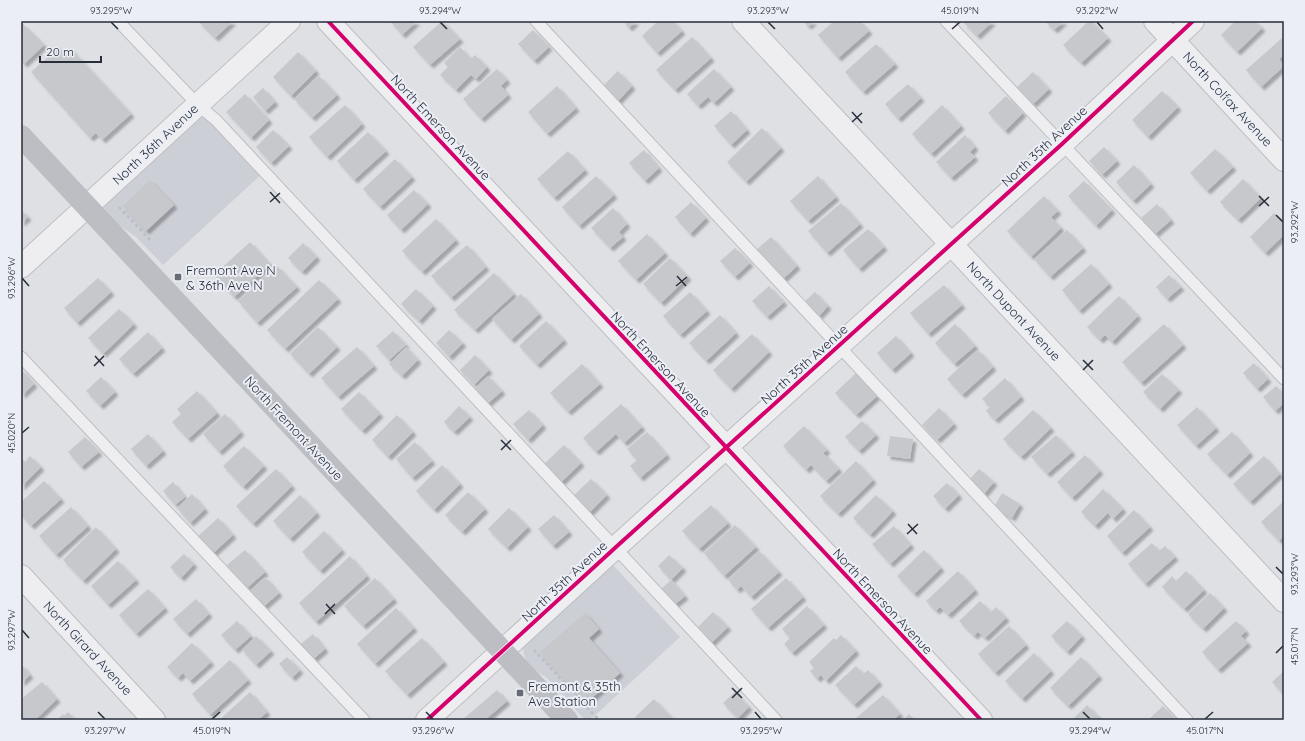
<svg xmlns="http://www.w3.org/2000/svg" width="1305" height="741" font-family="Quicksand,sans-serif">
<defs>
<filter id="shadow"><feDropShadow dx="3.5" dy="3.5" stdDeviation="1" flood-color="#0004"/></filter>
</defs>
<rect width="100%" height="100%" fill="#dee0e4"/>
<path fill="#cdcfd7" d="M204,110L264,172L163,265L136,237L107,217L104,207L109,197Z
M612,564L680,637L590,720H585L547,678L531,668L525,658L523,649L526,642Z"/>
<path fill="#c7c8cc" filter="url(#shadow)" d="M198,21H233L215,38Z
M390,21H417L402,35Z
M442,21L460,39L430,65L413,47Z
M623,21H636L629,28Z
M658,21H673L682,31L657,53L642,36Z
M803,21H814L808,26Z
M834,21H860L869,31L838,58L818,35Z
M966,21H991L992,22L977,36L964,23Z
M1045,21H1064L1054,30Z
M1089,21H1091L1108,38L1081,63L1063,45Z
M1235,21H1255L1262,28L1237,52L1221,35Z
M23,24L44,45L24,64L21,61V26Z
M533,30L549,47L534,61L518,44Z
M692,37L711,58L675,90L656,70Z
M1282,38L1284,40V55L1279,59L1284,66L1261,87L1246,70Z
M876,44L895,64L863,92L845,72Z
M59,47L64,53L70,48L131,114L102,140L96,133L90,138L31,72Z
M460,47L471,59L475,55L487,67L476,79L471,75L456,90L440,75L448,67L444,63Z
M298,52L316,71L291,96L273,77Z
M497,69L507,80L501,86L508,95L481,119L463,99Z
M714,69L731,87L714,103L708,97L698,106L687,94Z
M618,71L632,86L617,102L602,87Z
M1033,72L1049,89L1033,104L1017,87Z
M319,76L337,95L312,118L294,99Z
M908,84L921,98L898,119L885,104Z
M557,86L576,108L547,134L528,112Z
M263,88L275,102L265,111L253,97Z
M1162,91L1178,107L1148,137L1132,120Z
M245,94L269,120L251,138L226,112Z
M1006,96L1023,113L1005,131L988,113Z
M345,105L362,124L327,157L309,137Z
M942,105L961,126L931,154L912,134Z
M731,111L747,130L731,145L714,126Z
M762,128L781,148L746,182L727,162Z
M273,130L289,146L271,163L256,147Z
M368,132L386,151L354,180L337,161Z
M965,135L975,147L970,152L975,157L951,178L936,162Z
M1104,147L1117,161L1102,175L1089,161Z
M1215,149L1233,167L1207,191L1190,173Z
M644,150L659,168L645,181L629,163Z
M568,151L585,170L554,198L537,179Z
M395,159L412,177L380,207L363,189Z
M1134,165L1151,184L1133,201L1116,182Z
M596,176L614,195L579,226L562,207Z
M818,176L836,197L808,221L790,201Z
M1243,179L1261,198L1238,220L1220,202Z
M150,180L174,205L146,231L123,206Z
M1084,181L1112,210L1096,226L1068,196Z
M414,190L428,204L401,230L387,215Z
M1044,196L1058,211L1051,217L1061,228L1031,257L1007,231Z
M691,202L706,218L690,234L675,217Z
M841,203L860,224L827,253L808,231Z
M1157,204L1171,220L1155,234L1141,218Z
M613,208L627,224L619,232L623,237L610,248L591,228Z
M21,210L28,217L21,223Z
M1274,213L1284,222V235L1265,253L1250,237Z
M436,219L456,240L422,272L402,251Z
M868,229L884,247L859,269L843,250Z
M1067,230L1083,248L1050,277L1034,259Z
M647,234L665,253L636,280L618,261Z
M771,237L797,266L783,279L756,250Z
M250,242L270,264L234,297L214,275Z
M303,243L317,257L302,272L288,258Z
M467,245L486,267L451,298L431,276Z
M735,248L750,263L735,277L720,261Z
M670,258L688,277L661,303L643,284Z
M1091,264L1109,284L1079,311L1062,290Z
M277,266L297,287L257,323L238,301Z
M494,273L514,294L475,330L454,310Z
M1169,275L1181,287L1167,299L1156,287Z
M98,278L111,292L77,323L64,308Z
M319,280L338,299L285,349L267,330Z
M944,285L962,305L928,334L910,313Z
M769,286L784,302L767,317L752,301Z
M416,289L433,306L419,321L401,304Z
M690,292L707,311L680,335L663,316Z
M815,292L828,306L819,316L805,301Z
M521,294L539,314L511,340L492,319Z
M1119,296L1138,316L1112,342L1105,335L1100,340L1087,327Z
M119,309L134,324L103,354L88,338Z
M720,315L736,333L706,361L689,343Z
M546,321L564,340L537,365L519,346Z
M955,324L975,346L954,364L935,343Z
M1164,324L1183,345L1141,383L1122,362Z
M318,327L337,347L309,374L290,354Z
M449,330L463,343L449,357L436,343Z
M393,331L406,345L389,360L376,346Z
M148,332L162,348L133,374L119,359Z
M752,334L769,352L731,389L713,370Z
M896,336L911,353L892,370L877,353Z
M357,347L374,366L338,397L321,378Z
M406,347L418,360L402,376L389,364Z
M978,350L993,367L962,395L947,379Z
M475,355L489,370L474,385L460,370Z
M1254,363L1268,379L1257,389L1243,373Z
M582,364L600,384L568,412L550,393Z
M21,369L34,384L22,395L21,393Z
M856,373L877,396L856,415L835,393Z
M1162,374L1179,390L1160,409L1143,392Z
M488,376L502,391L487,404L473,390Z
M101,377L115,392L100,406L86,391Z
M1005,378L1021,397L995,420L986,411L990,407L982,399Z
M1276,386L1284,394V403L1275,411L1263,397Z
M197,391L217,413L188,439L172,422L181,414L177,409Z
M359,392L380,414L362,431L341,409Z
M621,404L642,427L624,443L616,434L596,452L583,438Z
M459,406L470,417L454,432L444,422Z
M1197,407L1216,428L1196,446L1177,425Z
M939,408L954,424L937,440L922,425Z
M529,410L543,425L528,440L513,424Z
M1033,410L1051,428L1021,457L1003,439Z
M225,414L241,432L219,452L203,434Z
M397,415L413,432L388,457L372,440Z
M862,421L876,435L859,451L845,437Z
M804,426L827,450L823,453L839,469L826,481L811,465L806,470L783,446Z
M647,432L667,455L640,478L630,466L637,460L627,449Z
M1232,432L1250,453L1227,475L1207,454Z
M148,434L163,451L146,466L131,449Z
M1056,435L1072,452L1047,474L1031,457Z
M890,436L913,439L910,459L887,456Z
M85,437L99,452L81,467L68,452Z
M415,442L432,461L412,478L396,459Z
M564,445L581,463L559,484L542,466Z
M244,446L264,466L243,487L223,466Z
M1085,455L1100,471L1072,498L1057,482Z
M30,456L41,467L21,487V458L25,462Z
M1264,456L1280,474L1250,502L1233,484Z
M856,461L873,480L838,514L820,496Z
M442,465L460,484L434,510L416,491Z
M276,469L292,486L253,524L236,506Z
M979,469L994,482L984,494L969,480Z
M591,479L607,495L588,514L572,497Z
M44,481L61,499L31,526L21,515V502Z
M173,482L185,497L175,505L163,491Z
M947,483L959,495L945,509L933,496Z
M1103,489L1123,509L1113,519L1108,513L1095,526L1081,512Z
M468,492L485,509L462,532L445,515Z
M1002,493L1020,504L1012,518L994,507Z
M192,494L205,509L190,523L177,508Z
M300,495L317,513L290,539L273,521Z
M876,495L893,511L870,535L853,518Z
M1284,501V536L1279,541L1261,522Z
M711,505L728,523L699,549L682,531Z
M71,507L88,526L56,555L39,536Z
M509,508L528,527L507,548L488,529Z
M1134,510L1150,527L1122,553L1107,536Z
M554,515L569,532L553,546L538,529Z
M218,518L233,535L211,555L196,538Z
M735,525L756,547L724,576L704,553Z
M894,526L911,545L890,564L872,544Z
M96,527L116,549L83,581L63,560Z
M324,531L342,550L320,571L302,552Z
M1152,543L1159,551L1165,546L1175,557L1145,584L1128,564Z
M245,550L265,572L247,588L227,565Z
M924,550L941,568L914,594L897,576Z
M759,551L779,572L751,597L741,586L737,590L728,580Z
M184,554L194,564L181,578L170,567Z
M669,555L683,568L671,580L658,566Z
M350,556L367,576L316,622L299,603Z
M118,561L136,580L108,605L91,586Z
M958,571L975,590L948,615L940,607L936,611L926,601Z
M1186,571L1204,590L1184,609L1162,587L1172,576L1176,581Z
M265,577L279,593L262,608L248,593Z
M375,578L394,599L363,626L344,606Z
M786,578L803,597L768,628L751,609Z
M671,580L685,596L673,606L659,591Z
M148,589L165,608L136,634L119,615Z
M1210,593L1224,608L1203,629L1188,614Z
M196,599L209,614L187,634L173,619Z
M980,601L991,612L996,607L1006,618L985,638L978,632L974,636L959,621Z
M807,606L824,625L792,653L784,644L790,638L782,629Z
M396,608L414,628L375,664L357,644Z
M713,612L728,627L710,644L696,629Z
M585,613L599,629L589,638L620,673L585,704L540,652Z
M237,621L251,636L235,650L221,635Z
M1067,621L1082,636L1067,652L1051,636Z
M1236,621L1246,631L1241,636L1248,643L1218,670L1202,652Z
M1009,626L1026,645L995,673L978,654Z
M313,634L325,649L310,662L297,647Z
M841,635L856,651L826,681L821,675L817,679L810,671L814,668L809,662L834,638L836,640Z
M256,636L271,651L256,665L242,650Z
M422,638L444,662L407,695L385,671Z
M192,643L211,662L190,681L183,673L178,678L167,667Z
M1034,653L1051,671L1022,699L1005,681Z
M287,657L300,670L292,678L279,664Z
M1081,657L1099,676L1068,706L1050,688Z
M230,660L248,680L210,715L192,694Z
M21,664L30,675L21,683Z
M856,666L863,674L868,670L879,682L854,705L835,685Z
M1284,671V695L1272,682Z
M42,682L57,699L35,720H23L21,718V699Z
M497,690L507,701L485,720H462Z
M250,692L267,712L258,720H219Z
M735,692L749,707L738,718L723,703Z
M883,695L900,714L893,720H857L856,718Z
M654,699L674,720H638L635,717Z
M1087,705L1099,717L1096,720H1076L1074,718Z
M1163,706L1176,720H1148Z
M68,712L75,720H57L63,714L64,716Z
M909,714L914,720H903Z"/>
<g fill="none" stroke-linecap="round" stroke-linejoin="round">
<defs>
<path id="lane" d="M118,21L198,105L216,120L776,720
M536,21L1187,720
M946,21L1284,379
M21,357L364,720"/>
<path id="street" d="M328,21L981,720
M743,21L1284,601
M1155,21L1284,160
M21,267L289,21
M21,576L154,720
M427,720L616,547L1062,144L1193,21"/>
</defs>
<use href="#lane" stroke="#bcbec2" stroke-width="13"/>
<use href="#street" stroke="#bcbec2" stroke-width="24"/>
<path stroke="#bdbec4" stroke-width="2.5" stroke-dasharray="3 3" stroke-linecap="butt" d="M119,207L151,241
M534,650L599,720"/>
<use href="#lane" stroke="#eeeef0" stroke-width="11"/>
<use href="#street" stroke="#eeeef0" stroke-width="22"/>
<path stroke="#bcbec3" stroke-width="22" d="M21,136L567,720"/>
<defs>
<path id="cycleway" d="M328,21L981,720
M427,720L616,547L1062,144L1193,21"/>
</defs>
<use href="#cycleway" stroke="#ebeef4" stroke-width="6"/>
<use href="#cycleway" stroke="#d6006c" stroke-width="4"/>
</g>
<path fill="none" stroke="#272d3b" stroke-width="1.5" d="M111,22L118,29M440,22L447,29M768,22L775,29M1097,22L1103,29M952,29L960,22M852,112L862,123M852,122L862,113M270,192L280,203M1259,196L1269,206M270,202L280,193M1259,206L1269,197M1276,215L1283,222M677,276L686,286M22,278L29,286M676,286L687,277M95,356L104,366M1083,360L1093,370M94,366L104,356M1083,370L1093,360M22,433L29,427M501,440L511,450M501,450L511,440M908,524L917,534M907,534L918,524M1276,567L1283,574M326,604L335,614M325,614L335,604M22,630L29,638M1276,653L1283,646M732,688L742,698M732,698L742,688M98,712L105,719M426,712L433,719M755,712L761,719M1083,712L1090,719M212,719L220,712M1205,719L1213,712"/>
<g fill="#676c76" stroke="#ebeef4" stroke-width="1.5">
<rect x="174" y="273" width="8" height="8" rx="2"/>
<rect x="516" y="689" width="8" height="8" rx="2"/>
</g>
<g text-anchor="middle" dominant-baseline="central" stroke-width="4" stroke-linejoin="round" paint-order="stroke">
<g font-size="13" fill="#272d3b" stroke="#ebeef4">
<text transform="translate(1228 99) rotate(47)">North Colfax Avenue</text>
<text transform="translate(441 127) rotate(47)">North Emerson Avenue</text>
<text transform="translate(155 144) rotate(-43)">North 36th Avenue</text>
<text transform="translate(1044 146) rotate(-43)">North 35th Avenue</text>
<text transform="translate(1014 311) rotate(47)">North Dupont Avenue</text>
<text transform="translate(661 364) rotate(47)">North Emerson Avenue</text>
<text transform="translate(804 364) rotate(-42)">North 35th Avenue</text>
<text transform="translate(294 428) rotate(47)">North Fremont Avenue</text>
<text transform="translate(564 581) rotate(-43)">North 35th Avenue</text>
<text transform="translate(883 601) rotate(47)">North Emerson Avenue</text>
<text transform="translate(88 648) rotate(47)">North Girard Avenue</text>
</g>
<g font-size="13" fill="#272d3b" stroke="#ebeef4" text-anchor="start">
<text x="186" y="270">Fremont Ave N<tspan x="186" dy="15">&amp; 36th Ave N</tspan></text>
<text x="528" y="686">Fremont &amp; 35th<tspan x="528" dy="15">Ave Station</tspan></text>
</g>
</g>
<rect width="1305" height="741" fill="none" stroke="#ebeef4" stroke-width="44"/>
<path d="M40 56v6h61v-6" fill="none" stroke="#272d3b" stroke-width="2"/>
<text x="46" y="56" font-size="12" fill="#272d3b" stroke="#ebeef4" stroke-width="3" paint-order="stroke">20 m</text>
<rect x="22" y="22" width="1261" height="697" fill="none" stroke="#272d3b" stroke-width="1.5"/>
<g font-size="10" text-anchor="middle" fill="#272d3b">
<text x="111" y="14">93.295°W</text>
<text x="440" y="14">93.294°W</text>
<text x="768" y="14">93.293°W</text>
<text x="960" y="14">45.019°N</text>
<text x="1097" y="14">93.292°W</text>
<text transform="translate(1294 222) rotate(-90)" y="4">93.292°W</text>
<text transform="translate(11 278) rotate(-90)" y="4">93.296°W</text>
<text transform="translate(11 433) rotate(-90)" y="4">45.020°N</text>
<text transform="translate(1294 574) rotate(-90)" y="4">93.293°W</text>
<text transform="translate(11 630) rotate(-90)" y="4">93.297°W</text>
<text transform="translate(1294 646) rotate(-90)" y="4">45.017°N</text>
<text x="105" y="734">93.297°W</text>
<text x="212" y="734">45.019°N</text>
<text x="433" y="734">93.296°W</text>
<text x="761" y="734">93.295°W</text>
<text x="1090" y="734">93.294°W</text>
<text x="1205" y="734">45.017°N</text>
</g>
</svg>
